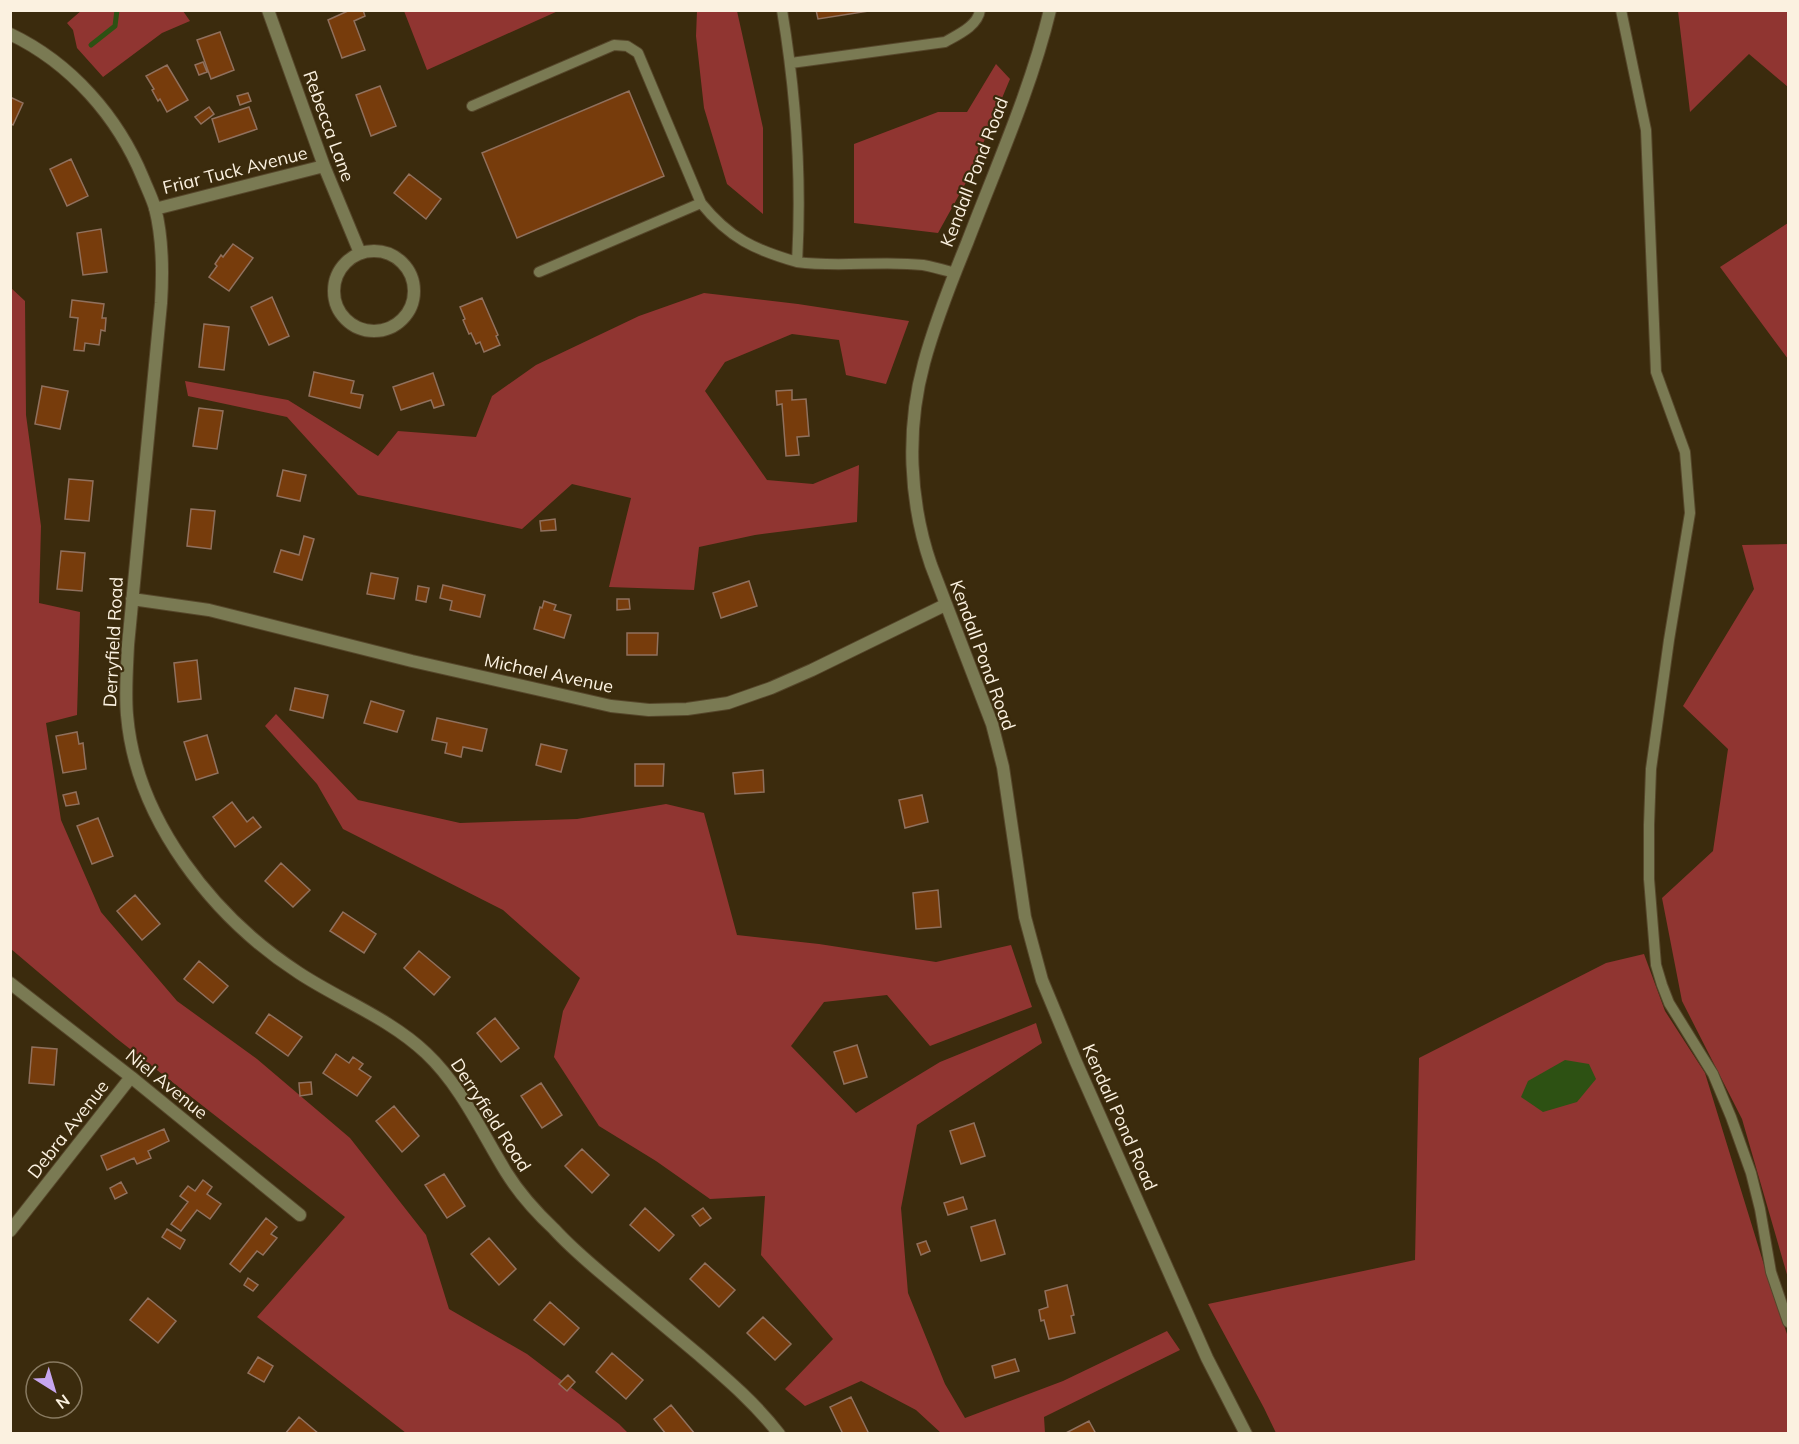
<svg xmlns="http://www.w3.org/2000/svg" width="1799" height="1444" font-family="Mulish,sans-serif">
<rect width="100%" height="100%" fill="#3b2b0d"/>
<path fill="#903531" d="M82,10L183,11L190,21L162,33L103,77L77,48L73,30L67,23Z
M404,11H558L427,70Z
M697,11H737L763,128V214L727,184L704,108L696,36Z
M1678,11H1788V87L1749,54L1690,112Z
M996,64L1010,79L969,177L938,233L854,223V144L938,112H967Z
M1788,223V359L1720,267Z
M10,287L25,301L26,415L41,526L39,603L80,612L77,715L46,723L61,820L101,912L177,1001L257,1059L350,1138L426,1235L449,1309L527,1354L619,1424L628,1433H406L257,1317L345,1217L116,1038L11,949Z
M704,293L798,304L909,321L886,384L846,375L839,340L792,334L725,362L705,391L767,480L813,484L859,465L857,522L755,535L699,547L694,590L609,587L631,498L572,484L522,529L358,495L287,417L188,396L185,381L288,400L378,456L398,431L476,437L492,396L536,365L639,316Z
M1788,544V1278L1742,1119L1682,1001L1662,898L1713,851L1728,749L1683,706L1754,589L1742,545Z
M276,714L358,800L460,823L577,819L666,804L704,813L737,935L819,944L936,962L1011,945L1032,1007L930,1046L887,995L824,1002L791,1046L856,1113L940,1062L1036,1023L1042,1043L917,1125L901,1208L908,1293L945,1384L965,1418L1063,1381L1167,1331L1180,1350L1044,1417L1045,1433H941L916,1410L861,1381L805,1406L785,1389L833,1339L761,1255L765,1196L710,1199L656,1161L599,1126L554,1057L563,1011L580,978L503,910L343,829L317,784L265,726Z
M1644,954L1665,1011L1705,1073L1769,1281L1788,1337V1433H1276L1264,1408L1208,1304L1415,1260L1419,1058L1606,963Z"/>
<path fill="#2d5113" d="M1565,1060L1589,1064L1596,1079L1577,1102L1543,1112L1521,1097L1528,1081Z"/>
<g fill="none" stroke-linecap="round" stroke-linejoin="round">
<path stroke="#2d5113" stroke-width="5" d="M91,45L115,26L117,10"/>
</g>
<path fill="#773c0c" stroke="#90705d" stroke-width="1.5" d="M363,10L365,16L354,21L365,50L342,58L328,20L350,10Z
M816,10H875L818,19Z
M220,32L234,70L211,79L197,40Z
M203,62L207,72L199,75L195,65Z
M167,65L188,100L167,112L160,99L158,101L152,90L154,89L146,76Z
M380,86L396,126L371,136L356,95Z
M629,91L664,176L517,238L482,153Z
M248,93L251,101L240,105L237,96Z
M10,97L23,103L13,125L10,123Z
M209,107L214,114L201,124L195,117Z
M249,107L257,129L219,142L212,119Z
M71,159L88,196L67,206L50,169Z
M409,174L441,199L426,219L394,193Z
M101,229L107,272L83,275L77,233Z
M233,244L253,258L229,291L209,277L217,266L215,264L221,255L223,257Z
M272,297L289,336L269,345L251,307Z
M482,298L498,335L496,336L500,345L484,352L480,342L476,344L471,333L469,334L463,320L465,319L460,307Z
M72,300L104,304L102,318H106L105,331L101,330L99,345L85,343L84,351L74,350L78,318L70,317Z
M204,324L229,327L224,370L199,367Z
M314,372L354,381L351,393L363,395L360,408L309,396Z
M433,373L444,405L434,408L431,400L401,410L393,387Z
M42,386L68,391L60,429L35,424Z
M792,390V400L806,399L809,436L797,437L799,455L786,456L782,404L777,405L776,391Z
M199,408L223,411L217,449L193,446Z
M283,470L306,475L300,501L277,496Z
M69,479L93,481L89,521L65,519Z
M191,509L215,511L211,549L187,546Z
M555,519L556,530L541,531L540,521Z
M304,536L314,539L302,580L274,572L281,550L299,555Z
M61,551L85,553L82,591L57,589Z
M371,573L398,578L394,599L367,594Z
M749,581L757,606L721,618L713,593Z
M443,585L485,595L480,617L450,610L452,601L440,598Z
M418,586L429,588L426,602L416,600Z
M617,599H629L630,609L617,610Z
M544,601L556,605L554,610L571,615L564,638L534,629L540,607L542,608Z
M627,633H658L657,655H627Z
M197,660L201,699L178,702L174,663Z
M295,688L328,695L323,718L290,710Z
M371,701L404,711L397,732L364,723Z
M437,718L487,729L482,751L463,747L461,757L445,753L447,743L432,740Z
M77,732L79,744L83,743L86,769L63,773L56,736Z
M207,735L218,773L196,780L184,742Z
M541,744L567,750L561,772L536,765Z
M635,764H664L663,786H635Z
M763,770L764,792L735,794L733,773Z
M76,792L79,804L66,806L63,795Z
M922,795L928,822L905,828L899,800Z
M232,802L247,822L253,817L261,827L235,847L213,817Z
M98,818L113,856L92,864L77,826Z
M281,863L310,890L293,907L265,881Z
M938,890L941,927L916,929L913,893Z
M135,895L160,924L142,940L117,911Z
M343,912L376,934L364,953L330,931Z
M419,951L450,977L434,995L404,968Z
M199,961L228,986L213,1003L184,979Z
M269,1014L302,1037L288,1056L256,1033Z
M495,1018L519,1048L501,1062L477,1033Z
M857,1045L867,1077L844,1084L834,1052Z
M32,1047L57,1049L54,1085L29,1083Z
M336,1054L349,1063L353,1057L363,1064L359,1069L371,1077L357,1096L323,1073Z
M311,1082L312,1094L300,1096L299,1083Z
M541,1083L562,1115L542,1128L521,1096Z
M394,1106L419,1136L402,1152L376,1121Z
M974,1123L985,1156L961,1164L950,1131Z
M164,1129L169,1141L148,1151L151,1158L137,1164L134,1158L107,1170L101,1156Z
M582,1149L609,1175L592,1193L565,1166Z
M444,1174L465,1206L447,1218L425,1185Z
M203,1180L212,1187L207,1194L221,1204L210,1219L197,1210L181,1231L171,1224L188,1202L180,1196L188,1186L195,1191Z
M121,1182L127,1193L115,1199L110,1188Z
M963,1197L967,1209L948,1215L944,1203Z
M645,1208L674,1235L659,1251L630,1225Z
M703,1208L711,1218L700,1226L692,1216Z
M266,1218L277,1227L271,1234L277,1238L263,1255L257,1251L240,1272L230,1264Z
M995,1220L1005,1254L981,1261L971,1227Z
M167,1229L185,1240L180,1249L162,1237Z
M489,1238L516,1269L499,1285L471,1254Z
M926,1241L930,1251L921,1255L917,1244Z
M705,1263L735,1290L719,1307L690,1279Z
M248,1278L258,1285L253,1291L244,1285Z
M1067,1285L1074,1315L1071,1316L1075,1333L1049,1339L1044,1320L1041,1321L1039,1310L1048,1307L1045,1291Z
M148,1298L176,1321L158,1343L130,1320Z
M550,1302L579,1328L564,1345L534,1320Z
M763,1317L791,1344L775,1360L747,1333Z
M612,1353L643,1380L626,1399L596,1372Z
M258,1357L273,1366L264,1382L248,1373Z
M1015,1359L1019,1371L995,1378L992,1366Z
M568,1375L575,1382L567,1391L559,1384Z
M851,1397L868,1432L865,1434H843L830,1407Z
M671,1405L695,1434H666L654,1419Z
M299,1417L319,1434H285Z
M1089,1421L1096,1434H1064Z"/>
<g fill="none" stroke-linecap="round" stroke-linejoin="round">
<defs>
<path id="service" d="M782,10C796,94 802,177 797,262C839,268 881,260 923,265C934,267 944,270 955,273
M1621,10L1646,130L1656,372L1685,452L1690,513L1669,640L1651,769L1649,825V879L1656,965L1662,985L1669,1003L1713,1074L1731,1117L1751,1173L1760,1209L1771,1272L1788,1322
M791,63L945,42C957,35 978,26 980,10
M472,106L614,45L627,46L638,53L701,203
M539,272L701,203C729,238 755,250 797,262"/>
<path id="minor" d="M268,10L324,166L360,253
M10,34C71,63 118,117 143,178C147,188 152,198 155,208C163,239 163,272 161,303L128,645C127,668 125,692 127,715C136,820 213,917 299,973C340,1000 389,1018 426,1053C461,1086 481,1131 506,1172C519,1193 536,1212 554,1229C572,1249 593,1266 613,1283C642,1307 670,1331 699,1355C728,1380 756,1404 779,1434
M155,209L324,166
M334 291a40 40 0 1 1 80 0a40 40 0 1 1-80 0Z
M132,599L209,610L412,661L567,696L611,706L649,710L687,709L728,703L771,688L812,670L945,605
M10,983L131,1077L300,1215
M10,1231L131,1077"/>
<path id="tertiary" d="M1050,10C1031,89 996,167 967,243C951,282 935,322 924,363C906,429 909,501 931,565L992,724L1003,767L1025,917L1042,980L1076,1062L1207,1358L1246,1434"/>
</defs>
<use href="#service" stroke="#56472b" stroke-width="12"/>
<use href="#minor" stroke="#56472b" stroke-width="14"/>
<use href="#tertiary" stroke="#56472b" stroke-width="14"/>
<use href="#service" stroke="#7a7a53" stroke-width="10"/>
<use href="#minor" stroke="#7a7a53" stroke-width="12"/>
<use href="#tertiary" stroke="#7a7a53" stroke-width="12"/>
</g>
<g text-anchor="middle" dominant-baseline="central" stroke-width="4.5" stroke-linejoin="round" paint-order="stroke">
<g font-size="18" fill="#fbf1e0" stroke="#3b2b0d">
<text transform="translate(329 126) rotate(70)">Rebecca Lane</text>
<text transform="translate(235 170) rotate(-14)">Friar Tuck Avenue</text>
<text transform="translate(974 172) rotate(-69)">Kendall Pond Road</text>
<text transform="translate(113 642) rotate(-87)">Derryfield Road</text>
<text transform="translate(983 655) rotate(70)">Kendall Pond Road</text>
<text transform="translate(549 673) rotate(12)">Michael Avenue</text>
<text transform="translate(167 1084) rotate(39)">Niel Avenue</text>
<text transform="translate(491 1115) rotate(57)">Derryfield Road</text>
<text transform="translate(1120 1117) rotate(66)">Kendall Pond Road</text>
<text transform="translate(68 1129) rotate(-52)">Debra Avenue</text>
</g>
</g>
<rect width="1799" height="1444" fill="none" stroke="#fbf1e0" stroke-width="24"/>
<g transform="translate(54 1390) rotate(143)"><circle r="28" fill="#3b2b0d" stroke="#887a61" stroke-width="1.5"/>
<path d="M0-4.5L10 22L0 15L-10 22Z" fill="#c7a6ef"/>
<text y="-9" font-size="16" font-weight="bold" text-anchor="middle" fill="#fbf1e0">N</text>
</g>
</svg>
